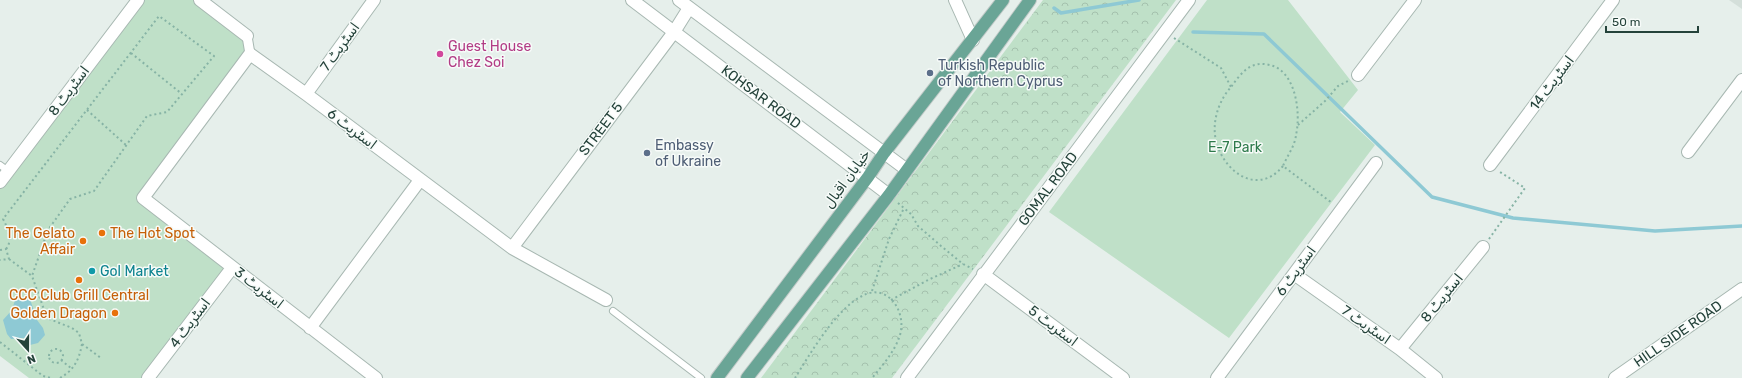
<svg xmlns="http://www.w3.org/2000/svg" width="1742" height="378" font-family="Rubik,'Noto Sans Arabic',sans-serif">
<defs>
<pattern id="forest-crowns" width="20" height="18" patternUnits="userSpaceOnUse"><rect width="20" height="18" fill="#bfe0c8"/><path d="M2 6a3 3 0 1 1 6 0M12 15a3 3 0 1 1 6 0" fill="none" stroke="#a4c1ad"/></pattern>
</defs>
<rect width="100%" height="100%" fill="#e6efeb"/>
<path fill="#d4dfda" d="M1729,0H1742V9Z"/>
<path fill="url(#forest-crowns)" d="M1043,0H1176L892,378H761Z"/>
<path fill="#bfe0c8" d="M138,0H200L247,36L250,54L143,198L232,268L148,378H29L0,356V182Z
M1207,0H1288L1358,90L1340,112L1375,145L1229,338L1049,212Z"/>
<path fill="#8ec9d4" d="M23,299H30L37,320L43,328L45,335L38,343L30,345L25,338L11,339L7,334L3,320L12,310L15,300Z"/>
<g fill="none" stroke-linecap="round" stroke-linejoin="round">
<path stroke="#8ec9d4" stroke-width="3.5" d="M1054,8L1061,13L1139,0
M1193,32L1264,34L1432,197L1513,218L1655,231L1742,226"/>
<defs>
<path id="service" d="M0,165L8,171
M613,311L701,378"/>
<path id="pedestrian" d="M247,36L250,54"/>
<path id="minor" d="M200,0L247,36
M955,0L973,40
M1358,75L1415,0
M306,94L374,0
M1688,152L1742,80
M1490,165L1613,0
M0,182L138,0
M512,248L674,32L689,8
M983,274L1123,378
M1294,274L1400,349L1436,378
M310,328L420,180
M1400,349L1483,247
M148,378L232,268
M376,378L143,198L250,54L306,94L512,248L606,300
M907,378L1189,0
M1217,378L1376,163
M1615,378L1742,289"/>
<path id="tertiary" d="M632,0L889,195
M679,0L907,170"/>
<path id="primary" d="M717,378L868,177L884,153L1003,0
M747,378L889,195L1030,0"/>
</defs>
<use href="#service" stroke="#a8b8b2" stroke-width="8"/>
<use href="#pedestrian" stroke="#a8b8b2" stroke-width="11"/>
<use href="#minor" stroke="#a8b8b2" stroke-width="14"/>
<use href="#tertiary" stroke="#a8b8b2" stroke-width="14"/>
<use href="#primary" stroke="#c2cac8" stroke-width="14"/>
<path stroke="#86b3a5" stroke-width="2" stroke-dasharray="2 3" stroke-linecap="butt" d="M1174,38L1221,68L1231,87
M131,53L182,94
M87,110L126,145
M1298,125L1325,101L1338,86L1348,81
M1283,166C1256,199 1219,168 1215,135C1213,118 1220,99 1231,87C1237,79 1245,67 1255,65C1260,63 1265,64 1270,65C1296,71 1301,113 1296,135C1295,146 1287,156 1283,166L1332,203
M898,203L911,214L918,226L941,246L963,264L973,269
M1489,239L1525,188L1500,172
M6,249C13,241 8,228 3,219L159,16L214,56L167,112L147,116L94,191L70,199L48,230L32,276L47,318L72,328L79,333L82,344L101,358
M0,250L6,249L9,259L0,260
M9,259L32,276
M872,291L889,239L904,208
M891,300L928,280L963,264
M0,342L43,376L51,378
M49 356a7 7 0 1 1 14 0a7 7 0 1 1-14 0Z
M61,360L72,369
M60,378C74,370 79,360 82,344
M795,378C810,354 836,309 862,296C887,282 907,311 900,335C895,351 883,365 872,378"/>
<use href="#service" stroke="#fff" stroke-width="6"/>
<use href="#pedestrian" stroke="#fff" stroke-width="9"/>
<use href="#minor" stroke="#fff" stroke-width="12"/>
<use href="#tertiary" stroke="#fff" stroke-width="12"/>
<use href="#primary" stroke="#6aa596" stroke-width="12"/>
</g>
<circle fill="#d1479c" stroke="#f7fbf9" stroke-width="1.5" cx="440" cy="54" r="4"/>
<g fill="#5c6f8a" stroke="#f7fbf9" stroke-width="1.5">
<circle cx="930" cy="73" r="4"/>
<circle cx="647" cy="153" r="4"/>
</g>
<g fill="#e8710a" stroke="#f7fbf9" stroke-width="1.5">
<circle cx="102" cy="233" r="4"/>
<circle cx="83" cy="241" r="4"/>
<circle cx="79" cy="280" r="4"/>
<circle cx="115" cy="313" r="4"/>
</g>
<circle fill="#0f9aa8" stroke="#f7fbf9" stroke-width="1.5" cx="92" cy="271" r="4"/>
<g text-anchor="middle" dominant-baseline="central" stroke-width="3" stroke-linejoin="round" paint-order="stroke">
<g font-size="14" fill="#b23c85" stroke="#f7fbf9" text-anchor="start">
<text x="448" y="46">Guest House<tspan x="448" dy="16">Chez Soi</tspan></text>
</g>
<g font-size="14" fill="#24423a" stroke="#f7fbf9">
<text transform="translate(340 47) rotate(-54)">اسٹریٹ 7</text>
<text transform="translate(1552 83) rotate(-53)">اسٹریٹ 14</text>
<text transform="translate(69 91) rotate(-53)">اسٹریٹ 8</text>
<text transform="translate(761 97) rotate(37)">KOHSAR ROAD</text>
<text transform="translate(352 129) rotate(37)">اسٹریٹ 6</text>
<text transform="translate(601 129) rotate(-53)">STREET 5</text>
<text transform="translate(847 179) rotate(-54)">خیابان اقبال</text>
<text transform="translate(1048 189) rotate(-53)">GOMAL ROAD</text>
<text transform="translate(1296 271) rotate(-54)">اسٹریٹ 6</text>
<text transform="translate(259 288) rotate(38)">اسٹریٹ 3</text>
<text transform="translate(1442 298) rotate(-51)">اسٹریٹ 8</text>
<text transform="translate(190 323) rotate(-53)">اسٹریٹ 4</text>
<text transform="translate(1366 325) rotate(35)">اسٹریٹ 7</text>
<text transform="translate(1053 326) rotate(37)">اسٹریٹ 5</text>
<text transform="translate(1678 334) rotate(-35)">HILL SIDE ROAD</text>
</g>
<g font-size="14" fill="#4e5e75" stroke="#f7fbf9" text-anchor="start">
<text x="938" y="65">Turkish Republic<tspan x="938" dy="16">of Northern Cyprus</tspan></text>
<text x="655" y="145">Embassy<tspan x="655" dy="16">of Ukraine</tspan></text>
</g>
<g font-size="14" fill="#2d7a4b" stroke="#f7fbf9">
<text x="1235" y="147">E-7 Park</text>
</g>
<g font-size="14" fill="#c56008" stroke="#f7fbf9" text-anchor="end">
<text x="75" y="233">The Gelato<tspan x="75" dy="16">Affair</tspan></text>
<text x="110" y="233" text-anchor="start">The Hot Spot</text>
<text x="79" y="295" text-anchor="middle">CCC Club Grill Central</text>
<text x="107" y="313">Golden Dragon</text>
</g>
<g font-size="14" fill="#0d838f" stroke="#f7fbf9" text-anchor="start">
<text x="100" y="271">Gol Market</text>
</g>
</g>
<g transform="translate(28 350) rotate(159)" stroke="#f7fbf9" stroke-width="3" paint-order="stroke">
<path d="M0-3L7 15L0 10L-7 15Z" fill="#24423a"/>
<text y="-6" font-size="11" font-weight="bold" text-anchor="middle" fill="#24423a">N</text>
</g>
<path d="M1606 26v6h92v-6" fill="none" stroke="#24423a" stroke-width="2"/>
<text x="1612" y="26" font-size="12" fill="#24423a" stroke="#f7fbf9" stroke-width="3" paint-order="stroke">50 m</text>
</svg>
